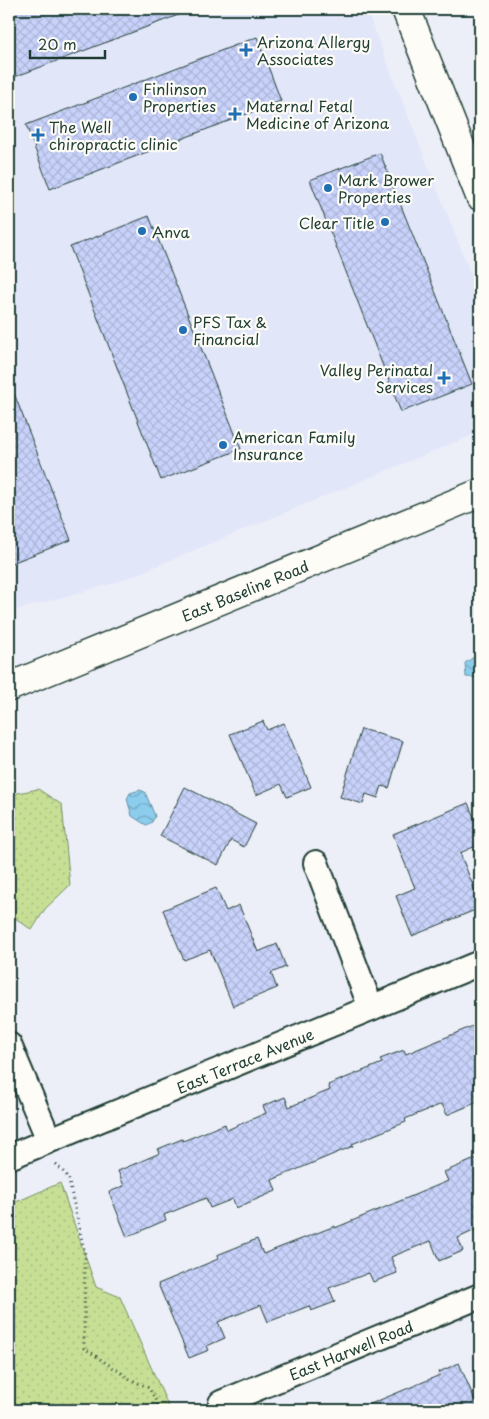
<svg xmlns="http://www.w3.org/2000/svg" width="489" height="1419" font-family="'Playpen Sans',sans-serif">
<defs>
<pattern id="grass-dots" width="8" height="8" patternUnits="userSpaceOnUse" patternTransform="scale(1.25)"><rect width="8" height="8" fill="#c7df95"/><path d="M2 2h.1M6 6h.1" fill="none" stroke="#aac081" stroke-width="1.8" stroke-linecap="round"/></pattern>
<pattern id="water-waves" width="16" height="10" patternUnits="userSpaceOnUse" patternTransform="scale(1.25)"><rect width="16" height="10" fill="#8ccded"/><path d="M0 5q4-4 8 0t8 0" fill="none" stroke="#72a8c1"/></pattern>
<pattern id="building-cross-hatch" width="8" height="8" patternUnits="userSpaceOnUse" patternTransform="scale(1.25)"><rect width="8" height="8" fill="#c9d2fa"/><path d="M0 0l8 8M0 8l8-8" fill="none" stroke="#acb5d7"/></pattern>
</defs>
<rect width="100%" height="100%" fill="#edeff8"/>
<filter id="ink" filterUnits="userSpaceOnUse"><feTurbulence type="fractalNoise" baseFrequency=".02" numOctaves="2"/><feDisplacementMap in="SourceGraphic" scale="10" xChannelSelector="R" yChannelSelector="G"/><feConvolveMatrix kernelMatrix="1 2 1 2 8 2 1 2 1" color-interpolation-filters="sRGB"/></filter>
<g filter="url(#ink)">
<path fill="#e2e6f9" d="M9,9H366L480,297V432L118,582L9,612Z"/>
<path fill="url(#grass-dots)" stroke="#738e64" d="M38,789L62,805L70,885L45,909L32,930L15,918L9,907V799L18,793Z
M60,1183L96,1287L120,1297L170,1410H9V1205Z"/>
<path fill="url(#water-waves)" stroke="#6093a3" d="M480,653V678L466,677L465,663Z
M140,790L145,792L155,816L152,822L146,825L132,816L127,799L130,793Z"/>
<path fill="url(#building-cross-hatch)" stroke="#1f3d34" d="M9,9H189V11L9,79Z
M257,37L281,101L50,189L26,125Z
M380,153L472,384L401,412L310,180Z
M149,216L241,449L161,480L70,247Z
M10,383L71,540L9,564V384Z
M263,721L267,730L284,723L311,787L287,797L281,784L256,795L230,734Z
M361,729L403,741L389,788L382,786L378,798L366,794L363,804L340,797Z
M185,787L256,824L244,847L231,840L218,865L160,836Z
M468,803L480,832V844L460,853L480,903V908L412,936L396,896L415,888L393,834Z
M216,888L226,911L239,905L258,952L277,944L286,967L271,973L277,988L233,1006L210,950L184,960L163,910Z
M480,1023V1101L447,1115L442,1104L405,1119L406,1122L352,1144L353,1146L272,1180L276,1191L236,1208L233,1199L210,1208L206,1198L164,1215L166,1220L127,1237L109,1192L124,1186L118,1171L160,1153L158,1149L182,1139L183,1141L225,1124L227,1130L266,1113L263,1106L285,1097L289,1107L330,1090L328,1085L382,1063L380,1059L404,1050L406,1054Z
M480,1157V1228L458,1238L463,1251L439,1261L431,1241L391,1257L397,1273L373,1282L369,1273L329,1288L335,1302L311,1311L309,1306L268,1322L261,1305L218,1322L225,1338L207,1346L209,1350L189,1358L158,1284L218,1259L217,1255L257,1239L263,1254L335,1226V1228L448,1181L444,1172Z
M459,1363L479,1410H356L440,1375L439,1372Z"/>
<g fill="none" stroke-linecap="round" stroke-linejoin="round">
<defs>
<g id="street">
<path d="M316,863L371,1008"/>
<path d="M9,1045L49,1140"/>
<path id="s1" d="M9,1157L480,963"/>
<path id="s2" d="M224,1410L221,1403L480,1296"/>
</g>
<path id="secondary" d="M406,9L480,196"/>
<g id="primary">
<path id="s3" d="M9,687L480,493"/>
</g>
</defs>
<use href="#street" stroke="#1f3d34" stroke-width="28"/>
<use href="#secondary" stroke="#1f3d34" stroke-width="31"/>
<use href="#primary" stroke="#1f3d34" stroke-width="31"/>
<path stroke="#1f3d34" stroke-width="3" stroke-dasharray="1 4" stroke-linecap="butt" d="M56,1164L68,1177L85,1254L84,1348L130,1379L149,1388L161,1410"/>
<use href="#street" stroke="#fdfcf7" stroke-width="24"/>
<use href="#secondary" stroke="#fdfcf7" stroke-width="28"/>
<use href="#primary" stroke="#fdfcf7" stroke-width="28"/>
</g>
</g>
<g fill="#1f6fb2" stroke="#fdfcf7" stroke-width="2">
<path d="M243.5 42.5h5v5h5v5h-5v5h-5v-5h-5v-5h5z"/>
<circle cx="133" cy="97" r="5"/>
<path d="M232.5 106.5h5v5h5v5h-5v5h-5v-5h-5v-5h5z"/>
<path d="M35.5 127.5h5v5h5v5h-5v5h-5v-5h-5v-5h5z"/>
<circle cx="328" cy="188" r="5"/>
<circle cx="385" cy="222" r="5"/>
<circle cx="142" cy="231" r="5"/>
<circle cx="183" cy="330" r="5"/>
<path d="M441.5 370.5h5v5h5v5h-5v5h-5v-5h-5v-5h5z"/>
<circle cx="223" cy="445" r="5"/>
</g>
<g text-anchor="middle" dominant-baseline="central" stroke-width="4.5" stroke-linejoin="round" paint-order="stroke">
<g font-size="15" fill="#1f3d34" stroke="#fdfcf7" text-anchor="start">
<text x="257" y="41">Arizona Allergy<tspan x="257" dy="17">Associates</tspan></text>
<text x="143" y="88">Finlinson<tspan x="143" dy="17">Properties</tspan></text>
<text x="246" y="105">Maternal Fetal<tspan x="246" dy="17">Medicine of Arizona</tspan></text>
<text x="49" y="126">The Well<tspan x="49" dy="17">chiropractic clinic</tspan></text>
<text x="338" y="179">Mark Brower<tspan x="338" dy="17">Properties</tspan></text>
<text x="375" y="222" text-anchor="end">Clear Title</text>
<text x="152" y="231">Anva</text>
<text x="193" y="321">PFS Tax &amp;<tspan x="193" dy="17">Financial</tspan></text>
<text x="433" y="369" text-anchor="end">Valley Perinatal<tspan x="433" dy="17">Services</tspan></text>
<text x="233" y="436">American Family<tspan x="233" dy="17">Insurance</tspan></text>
</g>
<g font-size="15" fill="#1f3d34" stroke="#fdfcf7">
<text stroke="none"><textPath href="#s3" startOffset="255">East Baseline Road</textPath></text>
<text stroke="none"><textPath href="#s1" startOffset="255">East Terrace Avenue</textPath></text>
<text stroke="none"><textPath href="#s2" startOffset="148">East Harwell Road</textPath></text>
</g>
</g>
<rect width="489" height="1419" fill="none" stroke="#fdfcf7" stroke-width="30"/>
<rect x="15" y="15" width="459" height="1389" fill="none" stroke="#1f3d34" stroke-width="2" filter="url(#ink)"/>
<path d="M30 50v8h75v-8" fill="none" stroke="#1f3d34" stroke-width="2.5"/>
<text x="38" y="50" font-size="15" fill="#1f3d34" stroke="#fdfcf7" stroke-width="4" paint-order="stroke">20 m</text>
</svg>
